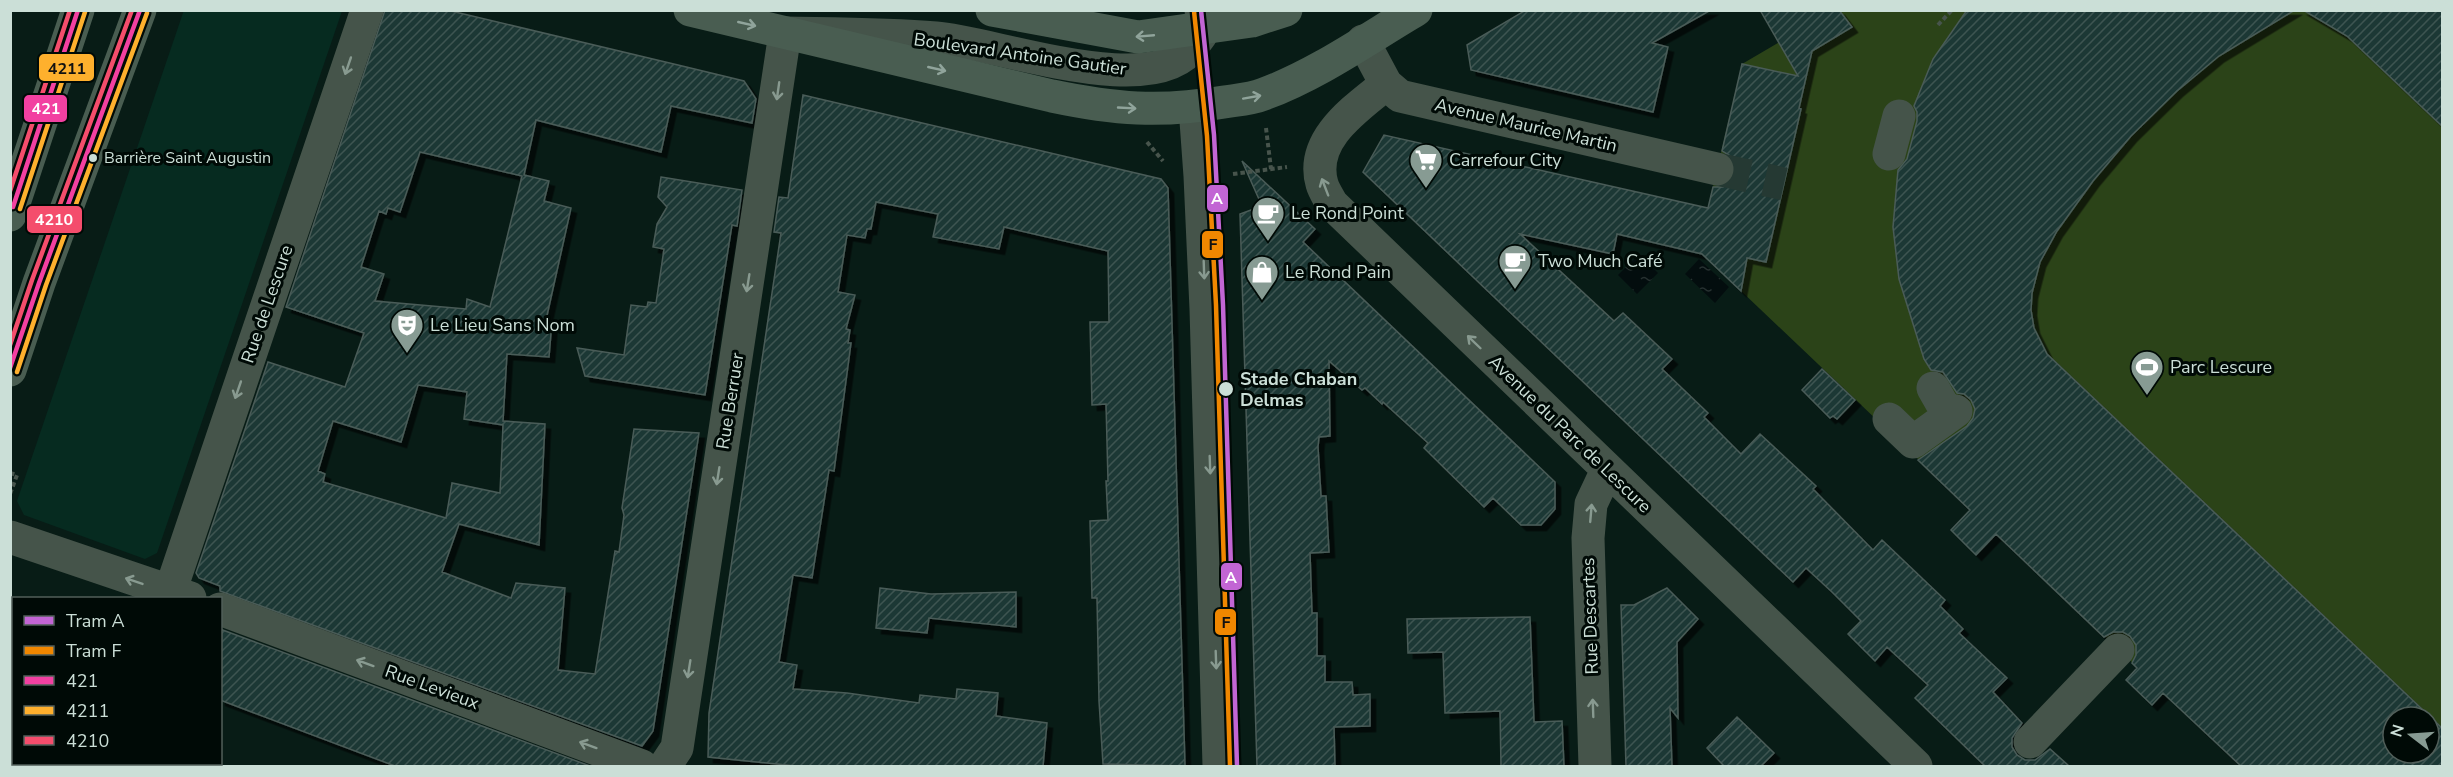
<svg xmlns="http://www.w3.org/2000/svg" width="2453" height="777" font-family="'Nunito Sans',sans-serif">
<defs>
<pattern id="water-ripples" width="26" height="14" patternUnits="userSpaceOnUse" patternTransform="scale(1.5)"><rect width="26" height="14" fill="#030d0e"/><path d="M2 4q2-2 4 0t4 0M15 11q2-2 4 0t4 0" fill="none" stroke="#263030"/></pattern>
<pattern id="building-hatch" width="6" height="6" patternUnits="userSpaceOnUse" patternTransform="scale(1.5)"><rect width="6" height="6" fill="#1e3834"/><path d="M-1 1l2-2M0 6l6-6M5 7l2-2" fill="none" stroke="#3d5451"/></pattern>
<filter id="shadow"><feDropShadow dx="5.5" dy="5.5" stdDeviation="0" flood-color="#0009"/></filter>
</defs>
<rect width="100%" height="100%" fill="#081c16"/>
<path fill="#062b20" d="M184,10L342,11L157,553L145,559L24,515L17,501Z"/>
<path fill="#2b4318" fill-rule="evenodd" d="M1833,11H2442V766H2241L1698,250L1742,64ZM2393,717H2429V753H2393Z"/>
<path fill="url(#water-ripples)" d="M1639,254L1658,273L1637,294L1618,275Z
M1699,259L1729,287L1715,303L1685,274Z"/>
<path fill="url(#building-hatch)" stroke="#4a5c58" stroke-width="1.5" fill-rule="evenodd" filter="url(#shadow)" d="M385,10H447L678,65L744,81L756,99L752,123L671,106L661,152L536,120L524,175L549,181L544,201L571,208L546,320L552,321L549,357L507,354L503,421L545,424L539,545L459,524L442,572L511,598L516,583L565,588L558,670L595,674L615,551L619,552L624,515L622,508L634,429L699,433L653,731L642,746L220,591V586L199,578L196,573L268,362L345,387L364,333L286,307ZM420,152L522,176L490,307L467,299L466,309L375,301L384,274L361,267L379,211L386,214L388,208L400,212ZM418,385L467,392L464,419L503,425L500,493L452,483L446,518L323,482L325,474L318,471L333,421L401,442Z
M1526,10H1711L1652,43L1668,47L1653,112L1471,70L1467,45Z
M1760,10H1839L1852,27L1812,51L1799,108L1801,109L1766,262L1747,258L1741,291L1702,254L1617,234L1613,254L1520,234L1614,321L1623,313L1672,359L1662,369L1708,413L1704,417L1741,454L1760,434L1816,486L1813,489L1873,550L1882,540L1945,600L1940,606L1963,629L1959,633L2007,678L1993,692L2022,723L2012,738V747L2017,755L2025,760H2035L2050,749L2069,766H1985L1915,698L1928,685L1887,647L1875,661L1848,634L1861,621L1832,592L1806,568L1793,582L1363,172L1384,135L1708,208L1713,187H1723L1730,182L1735,174V163L1729,155L1722,151L1742,64L1798,76Z
M1967,10H2295L2219,56L2177,91L2131,136L2093,181L2057,231L2040,262L2032,293L2031,310L2034,328L2047,354L2442,728V766H2241L2163,693L2152,705L2126,680L2137,668L2132,663L2136,655V645L2130,636L2123,632H2113L2104,637L1996,534L1976,555L1951,530L1970,510L1918,460L1967,426L1973,418L1975,409L1971,400L1964,394L1957,393L1943,372L1931,370L1924,359L1899,279L1893,227L1898,170L1907,159L1917,121V112L1914,106L1933,59ZM2393,717H2429V753H2393Z
M2303,10H2442V126L2347,36Z
M803,95L1161,179L1168,188L1185,766L1103,764L1099,701L1097,598H1092L1090,521L1108,520L1106,481H1108L1106,404L1092,405L1090,322H1109L1108,251L1004,227L999,249L933,237L938,214L876,202L871,229H867L865,238L847,235L838,292L855,295L846,329L850,330L848,343H851L834,471L829,470L812,578L793,575L779,662L797,665L793,689L847,693L919,703L920,695L956,699L957,689L998,693L996,716L1047,723L1043,766H796L708,757L709,713L781,233L774,232L779,197L788,198Z
M1242,161L1315,229L1303,242L1555,482V509L1541,525H1521L1493,498L1484,507L1424,448L1428,443L1383,402L1382,404L1365,388L1362,390L1329,361L1330,436L1319,437L1318,447L1321,496H1326L1329,552L1310,553L1312,613H1317V656H1325V682H1352L1353,695L1370,694V726L1334,727L1335,766H1257L1240,214L1262,206Z
M661,177L742,190L737,226L732,225L705,395L585,376L577,348L624,355L631,305L647,307L648,302L656,303L664,249L653,247L657,224L667,207L658,197Z
M1822,369L1855,400L1837,419L1833,416L1830,418L1802,390Z
M880,588L931,594L1016,592V627L929,618L927,633L876,628Z
M1667,588L1698,619L1677,642L1678,718L1670,708L1672,766H1626L1621,605H1634Z
M1530,617L1534,722L1562,721L1564,766H1501L1500,711L1445,713L1443,652L1408,653L1407,619Z
M220,629L590,766H395L220,700Z
M1737,717L1774,753L1761,766H1724L1707,748Z"/>
<g fill="none" stroke-linecap="round" stroke-linejoin="round">
<path stroke="#253933" stroke-width="33" stroke-dasharray="33 16" stroke-linecap="butt" d="M1717,169L1784,184"/>
<path stroke="#47544c" stroke-width="4" stroke-dasharray="4.5 3" stroke-linecap="butt" d="M1938,25L1952,10
M1266,128L1271,169
M1147,142L1163,161
M1233,174L1287,167
M10,473L17,475L10,494"/>
<path stroke="#45544a" stroke-width="33" d="M1363,41L1386,84L1400,96L1717,169
M1386,84C1357,108 1309,139 1322,184C1324,191 1329,198 1332,204L1916,766
M1195,107L1200,176L1206,309L1219,766
M1889,154L1899,116
M1933,388L1949,416
M1889,419L1913,442L1956,411
M10,537L190,598
M168,598L367,10
M220,609L642,766
M2030,742L2118,650
M111,766L112,764
M665,766L677,748L785,33C835,34 886,34 936,38C994,42 1157,104 1194,44C1197,40 1203,34 1203,29C1204,23 1202,16 1201,10
M1595,766L1588,538L1591,504L1607,470"/>
<path stroke="#495d51" stroke-width="33" d="M690,10L1052,96C1114,109 1160,113 1224,102C1237,100 1252,99 1264,94C1318,74 1367,39 1416,10
M992,10L1138,37L1252,21L1286,10
M10,215L78,10
M10,370L39,283L140,10"/>
<defs>
<path id="bus-1" d="M13,207L78,10
M10,368L39,283L140,10"/>
<path id="bus-2" d="M20,209L85,12
M17,372L46,285L147,13"/>
<path id="bus-3" d="M10,191L70,10
M10,345L32,280L132,10"/>
</defs>
<use href="#bus-1" stroke="#000a06" stroke-width="9"/>
<use href="#bus-2" stroke="#000a06" stroke-width="9"/>
<use href="#bus-3" stroke="#000a06" stroke-width="9"/>
<use href="#bus-1" stroke="#f240a1" stroke-width="4.5"/>
<use href="#bus-2" stroke="#feb02d" stroke-width="4.5"/>
<use href="#bus-3" stroke="#f44d6c" stroke-width="4.5"/>
<defs>
<path id="tram-1" d="M1201,10L1214,135L1223,305L1237,766"/>
<path id="tram-2" d="M1194,11L1207,136L1216,305L1230,766"/>
</defs>
<use href="#tram-1" stroke="#000a06" stroke-width="9"/>
<use href="#tram-2" stroke="#000a06" stroke-width="9"/>
<use href="#tram-1" stroke="#c265d4" stroke-width="4.5"/>
<use href="#tram-2" stroke="#f08700" stroke-width="4.5"/>
</g>
<defs><path id="oneway-shaft" d="M-6 0H5M1.5-3L5.5 0L1.5 3" fill="none" stroke-width="1.6" stroke-linecap="round" stroke-linejoin="round" transform="scale(1.5)"/></defs>
<g stroke="#90a49b">
<use href="#oneway-shaft" transform="translate(747 24) rotate(13)"/>
<use href="#oneway-shaft" transform="translate(1145 36) rotate(175)"/>
<use href="#oneway-shaft" transform="translate(937 69) rotate(13)"/>
<use href="#oneway-shaft" transform="translate(1252 97) rotate(-10)"/>
<use href="#oneway-shaft" transform="translate(1127 108) rotate(3)"/>
</g>
<g stroke="#889a90">
<use href="#oneway-shaft" transform="translate(348 66) rotate(109)"/>
<use href="#oneway-shaft" transform="translate(778 91) rotate(98)"/>
<use href="#oneway-shaft" transform="translate(1325 187) rotate(-111)"/>
<use href="#oneway-shaft" transform="translate(1204 270) rotate(88)"/>
<use href="#oneway-shaft" transform="translate(748 283) rotate(99)"/>
<use href="#oneway-shaft" transform="translate(1474 342) rotate(-136)"/>
<use href="#oneway-shaft" transform="translate(238 390) rotate(109)"/>
<use href="#oneway-shaft" transform="translate(1210 465) rotate(88)"/>
<use href="#oneway-shaft" transform="translate(718 476) rotate(99)"/>
<use href="#oneway-shaft" transform="translate(1591 513) rotate(-85)"/>
<use href="#oneway-shaft" transform="translate(134 581) rotate(-161)"/>
<use href="#oneway-shaft" transform="translate(1216 660) rotate(88)"/>
<use href="#oneway-shaft" transform="translate(365 663) rotate(-160)"/>
<use href="#oneway-shaft" transform="translate(689 669) rotate(99)"/>
<use href="#oneway-shaft" transform="translate(1593 708) rotate(-92)"/>
<use href="#oneway-shaft" transform="translate(588 745) rotate(-160)"/>
</g>
<defs>
<symbol id="supermarket-pin" viewBox="-11 -11 22 30"><path d="M0 17L-7.5 6A9.5 9.5 0 1 1 7.5 6Z" fill="#879b93" stroke="#000a06"/><path d="M-6-5.5h2.5l.6 2H6L4.5 2H-2.5L-4.4-4H-6ZM-1.5 3.2a1.3 1.3 0 1 0 .1 0ZM3 3.2a1.3 1.3 0 1 0 .1 0Z" fill="#fff"/></symbol>
<symbol id="cafe-pin" viewBox="-11 -11 22 30"><path d="M0 17L-7.5 6A9.5 9.5 0 1 1 7.5 6Z" fill="#879b93" stroke="#000a06"/><path d="M-5.5-4.5H6V0H3Q3 3.5 0 3.5H-2.5Q-5.5 3.5-5.5 0ZM3-3.2v2h1.7v-2ZM-6 4.5H4V6H-6Z" fill="#fff"/></symbol>
<symbol id="shop-pin" viewBox="-11 -11 22 30"><path d="M0 17L-7.5 6A9.5 9.5 0 1 1 7.5 6Z" fill="#879b93" stroke="#000a06"/><path d="M-5-2.5h2.3a2.7 3.5 0 0 1 5.4 0H5L5.5 6h-11ZM-1.5-2.5h3a1.5 2.3 0 0 0-3 0Z" fill="#fff"/></symbol>
<symbol id="theatre-pin" viewBox="-11 -11 22 30"><path d="M0 17L-7.5 6A9.5 9.5 0 1 1 7.5 6Z" fill="#879b93" stroke="#000a06"/><path d="M-5-5.5Q0-4 5-5.5V0Q5 5 0 6Q-5 5-5 0ZM-3.3-2.5H-1v1.5H-3.3ZM1-2.5H3.3v1.5H1ZM-2.8 1Q0 5.5 2.8 1Z" fill="#fff"/></symbol>
<symbol id="stadium-pin" viewBox="-11 -11 22 30"><path d="M0 17L-7.5 6A9.5 9.5 0 1 1 7.5 6Z" fill="#879b93" stroke="#000a06"/><path d="M0-5a6.5 5 0 1 0 0 10a6.5 5 0 1 0 0-10ZM-3.5-1.8h7v3.6h-7Z" fill="#fff"/></symbol>
</defs>
<g fill-rule="evenodd">
<use href="#supermarket-pin" x="1407" y="141" width="38" height="52"/>
<use href="#cafe-pin" x="1249" y="194" width="38" height="52"/>
<use href="#cafe-pin" x="1496" y="242" width="38" height="52"/>
<use href="#shop-pin" x="1243" y="253" width="38" height="52"/>
<use href="#theatre-pin" x="388" y="306" width="38" height="52"/>
<use href="#stadium-pin" x="2128" y="348" width="38" height="52"/>
</g>
<g fill="#cbdfd7" stroke="#000a06" stroke-width="2">
<circle cx="93" cy="158" r="5"/>
<circle cx="1226" cy="389" r="8"/>
</g>
<g text-anchor="middle" dominant-baseline="central" stroke-width="6" stroke-linejoin="round" paint-order="stroke">
<g font-size="16" fill="#cbdfd7" stroke="#000a06" text-anchor="start">
<text x="104" y="158">Barrière Saint Augustin</text>
</g>
<g font-size="18" fill="#cbdfd7" stroke="#000a06">
<text transform="translate(1020 54) rotate(8)">Boulevard Antoine Gautier</text>
<text transform="translate(1526 125) rotate(13)">Avenue Maurice Martin</text>
<text transform="translate(267 304) rotate(-71)">Rue de Lescure</text>
<text transform="translate(730 401) rotate(-81)">Rue Berruer</text>
<text transform="translate(1570 434) rotate(44)">Avenue du Parc de Lescure</text>
<text transform="translate(1590 616) rotate(-92)">Rue Descartes</text>
<text transform="translate(432 687) rotate(20)">Rue Levieux</text>
</g>
<g font-size="18" fill="#cbdfd7" stroke="#000a06" text-anchor="start">
<text x="1449" y="160">Carrefour City</text>
<text x="1291" y="213">Le Rond Point</text>
<text x="1538" y="261">Two Much Café</text>
<text x="1285" y="272">Le Rond Pain</text>
<text x="430" y="325">Le Lieu Sans Nom</text>
<text x="2170" y="367">Parc Lescure</text>
</g>
<g font-size="18" font-weight="bold" fill="#cbdfd7" stroke="#000a06" text-anchor="start">
<text x="1240" y="379">Stade Chaban<tspan x="1240" dy="21">Delmas</tspan></text>
</g>
</g>
<g stroke="#000a06" stroke-width="2">
<rect x="38" y="53" width="57" height="29" rx="6" fill="#feb02d"/>
<rect x="23" y="94" width="45" height="29" rx="6" fill="#f240a1"/>
<rect x="1206" y="184" width="23" height="29" rx="6" fill="#c265d4"/>
<rect x="26" y="205" width="57" height="29" rx="6" fill="#f44d6c"/>
<rect x="1201" y="230" width="23" height="29" rx="6" fill="#f08700"/>
<rect x="1220" y="562" width="23" height="29" rx="6" fill="#c265d4"/>
<rect x="1214" y="608" width="23" height="28" rx="6" fill="#f08700"/>
</g>
<g font-size="16" text-anchor="middle" font-weight="bold" fill="#fff">
<text x="46" y="114">421</text>
<text x="1217" y="204">A</text>
<text x="54" y="225">4210</text>
<text x="1231" y="583">A</text>
</g>
<g font-size="16" text-anchor="middle" font-weight="bold" fill="#111">
<text x="67" y="74">4211</text>
<text x="1213" y="250">F</text>
<text x="1226" y="628">F</text>
</g>
<rect width="2453" height="777" fill="none" stroke="#cbdfd7" stroke-width="24"/>
<rect x="12" y="597" width="210" height="168" fill="#000a06" stroke="#515f5a" stroke-width="1.5"/>
<rect x="24" y="616" width="30" height="9" fill="#c265d4" stroke="#515f5a" stroke-width="1.5"/>
<text x="66" y="627" font-size="18" fill="#cbdfd7">Tram A</text>
<rect x="24" y="646" width="30" height="9" fill="#f08700" stroke="#515f5a" stroke-width="1.5"/>
<text x="66" y="657" font-size="18" fill="#cbdfd7">Tram F</text>
<rect x="24" y="676" width="30" height="9" fill="#f240a1" stroke="#515f5a" stroke-width="1.5"/>
<text x="66" y="687" font-size="18" fill="#cbdfd7">421</text>
<rect x="24" y="706" width="30" height="9" fill="#feb02d" stroke="#515f5a" stroke-width="1.5"/>
<text x="66" y="717" font-size="18" fill="#cbdfd7">4211</text>
<rect x="24" y="736" width="30" height="9" fill="#f44d6c" stroke="#515f5a" stroke-width="1.5"/>
<text x="66" y="747" font-size="18" fill="#cbdfd7">4210</text>
<g transform="translate(2411 735) rotate(287)"><circle r="28" fill="#000a06" stroke="#515f5a" stroke-width="1.5"/>
<path d="M0-4.5L10 22L0 15L-10 22Z" fill="#879b93"/>
<text y="-9" font-size="16" font-weight="bold" text-anchor="middle" fill="#cbdfd7">N</text>
</g>
</svg>
